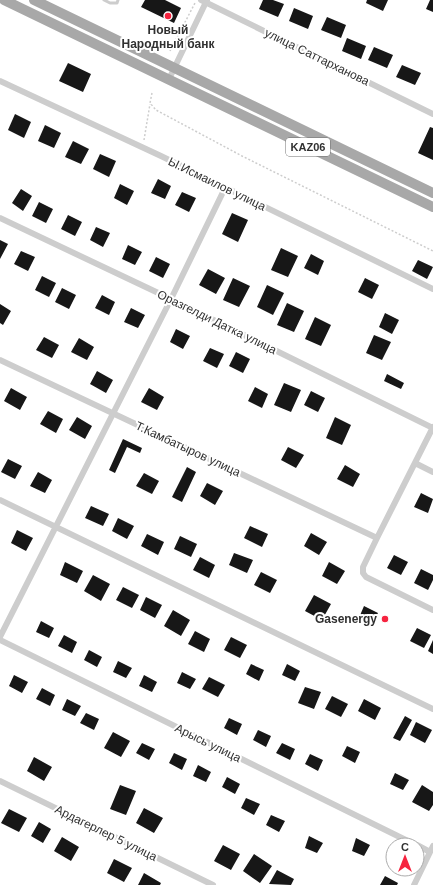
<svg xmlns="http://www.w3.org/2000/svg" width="433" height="885" font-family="Arial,sans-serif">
<rect width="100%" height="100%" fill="#fff"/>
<path fill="#171717" d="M145,0H165L181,8L174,23L141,7Z
M263,0H273L284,4L278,17L259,9Z
M367,0H388L383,11L366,3Z
M430,0H433V12L426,9Z
M294,8L313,16L308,29L289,21Z
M327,17L346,25L341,38L321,30Z
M347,38L366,46L361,59L342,51Z
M374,47L393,55L387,68L368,60Z
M68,63L91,74L83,92L59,81Z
M402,65L421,73L415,85L396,77Z
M15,114L31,122L24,138L8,130Z
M45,125L61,133L54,148L38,141Z
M430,127L433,128V160L418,153Z
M73,141L89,149L81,164L65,157Z
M100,154L116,161L109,177L93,169Z
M158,179L171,186L165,199L151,193Z
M120,184L134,191L127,205L114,198Z
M21,189L32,196L23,211L12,203Z
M182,192L196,198L189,212L175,205Z
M39,202L53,209L46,223L32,216Z
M232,213L248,220L238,242L222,234Z
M68,215L82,222L75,236L61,229Z
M96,227L110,233L103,247L90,240Z
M0,240L8,244L0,259Z
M128,245L142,252L135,265L122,259Z
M281,248L298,256L288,277L271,270Z
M21,251L35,257L28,271L14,264Z
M311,254L324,261L318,275L304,268Z
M156,257L170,264L163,278L149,271Z
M418,260L433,267L427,279L412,271Z
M208,269L225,278L216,294L199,285Z
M42,276L56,283L49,297L35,290Z
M233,278L250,286L239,307L223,300Z
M365,278L379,285L372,299L358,292Z
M267,285L284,293L273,315L257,307Z
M62,288L76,295L69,309L55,302Z
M102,295L115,302L109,315L95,308Z
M287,303L304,311L294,332L277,325Z
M0,304L11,311L3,325L0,323Z
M131,308L145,315L138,328L124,322Z
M385,313L399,320L392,334L379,327Z
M315,317L331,325L321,346L305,339Z
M176,329L190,336L183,349L170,342Z
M374,335L391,342L382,360L366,353Z
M44,337L59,345L52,358L36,350Z
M79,338L94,347L87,360L71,352Z
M210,348L224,354L217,368L203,361Z
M236,352L250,359L243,373L229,366Z
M97,371L113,380L106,393L90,384Z
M387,374L404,383L401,389L384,381Z
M284,383L301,390L291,412L274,405Z
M255,387L268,394L262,408L248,401Z
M11,388L27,397L20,410L4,401Z
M149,388L164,397L157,410L141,402Z
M311,391L325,398L318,412L304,405Z
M48,411L63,419L56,433L40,424Z
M77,417L92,426L85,439L69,430Z
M335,417L351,425L342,445L326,438Z
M123,439L142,448L140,453L127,447L115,473L109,470Z
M288,447L304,455L296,468L281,460Z
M8,459L22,466L15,479L1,472Z
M345,465L360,474L353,487L337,479Z
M187,467L196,472L182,502L172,497Z
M38,472L52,480L45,493L30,486Z
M144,473L159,481L152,494L136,486Z
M207,483L223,491L215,505L200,496Z
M421,493L433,499L428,513L414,507Z
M91,506L109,514L103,526L85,518Z
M118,518L134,526L127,539L112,531Z
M250,526L268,534L262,547L244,538Z
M17,530L33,538L26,551L11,543Z
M311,533L327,542L319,555L304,546Z
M147,534L164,542L158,555L141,546Z
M180,536L197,544L191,557L174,549Z
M234,553L253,560L247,573L229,565Z
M394,555L408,562L401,575L387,568Z
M200,557L215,565L209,578L193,570Z
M65,562L83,571L77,583L60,575Z
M329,562L345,571L337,584L322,576Z
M421,569L433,575V580L428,590L414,583Z
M261,572L277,580L270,593L254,585Z
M93,575L110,584L101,601L84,591Z
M123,587L139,595L132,608L116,600Z
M314,595L331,604L322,620L305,611Z
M146,597L162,605L155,618L140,610Z
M364,606L378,613L371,626L358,620Z
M173,610L190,620L181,636L164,626Z
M41,621L54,628L49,638L36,632Z
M417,628L431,635L424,648L410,641Z
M195,631L210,639L204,652L188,644Z
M64,635L77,642L72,653L58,646Z
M231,637L247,645L240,658L224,650Z
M433,640V654L428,651Z
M89,650L102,657L97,667L84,660Z
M118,661L132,668L126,678L113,672Z
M251,664L264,670L259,681L246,674Z
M287,664L300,671L295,681L282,675Z
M182,672L196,679L190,689L177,683Z
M14,675L28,682L22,693L9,686Z
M144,675L157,682L152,692L139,686Z
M209,677L225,685L218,697L202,689Z
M305,687L321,692L314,709L298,703Z
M42,688L55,695L50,706L36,699Z
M332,696L348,704L341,717L325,709Z
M67,699L81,706L75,716L62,710Z
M364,699L381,708L375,720L358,711Z
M86,713L99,719L94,730L80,723Z
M405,716L412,720L400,741L393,738Z
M229,718L242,724L237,735L224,728Z
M416,722L432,730L425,743L410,735Z
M258,730L271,736L266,747L253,740Z
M113,732L130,741L121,757L104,748Z
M142,743L155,749L149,760L136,753Z
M282,743L295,749L290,760L276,753Z
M347,746L360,752L355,763L342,756Z
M174,753L187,759L182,770L169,763Z
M310,754L323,760L318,771L305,764Z
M34,757L52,767L44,781L27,771Z
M198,765L211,772L206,782L193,776Z
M395,773L409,780L403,790L390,784Z
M227,777L240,784L235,794L222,787Z
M120,785L136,791L126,815L110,809Z
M422,785L433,792V805L429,811L412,802Z
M246,798L260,804L254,815L241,808Z
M144,808L163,818L154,833L136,823Z
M9,809L27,818L19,832L1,823Z
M271,815L285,821L279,832L266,825Z
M39,822L51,829L43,843L31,836Z
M309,836L323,843L317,853L305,848Z
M62,837L79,847L71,861L54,851Z
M356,838L370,845L364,856L352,851Z
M223,845L240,854L231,870L214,861Z
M254,854L272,866L260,883L243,871Z
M114,859L132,868L124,882L107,873Z
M277,870L294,879L291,885L269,884Z
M144,873L161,883L160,885H138Z
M385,876L398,883L397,885H380Z"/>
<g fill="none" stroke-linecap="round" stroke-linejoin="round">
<path stroke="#cdcdcd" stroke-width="1.5" stroke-dasharray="2 2" stroke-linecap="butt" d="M170,51L195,3
M152,93L150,103L156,110L242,156L433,251
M144,140L150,104"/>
<path stroke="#cdcdcd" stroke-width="3" d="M104,0L110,3H117L118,0"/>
<path stroke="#cdcdcd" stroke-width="6" d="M201,0L433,114
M169,79L207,0
M0,81L161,156L433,289
M0,218L171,299L433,428
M0,360L377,538
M433,427L377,538L363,567V573L366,577L433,610
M415,463L433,472
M0,500L433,709
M0,637L171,299L225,188
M0,640L416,845
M0,781L213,885
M417,845L430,852
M414,885L433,846"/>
<path stroke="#a8a8a8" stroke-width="10" d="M4,0L433,207
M34,0L433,193"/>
</g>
<g fill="#f6233f" stroke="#fff" stroke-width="1.5">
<circle cx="168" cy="16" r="4"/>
<circle cx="385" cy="619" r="4"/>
</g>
<g text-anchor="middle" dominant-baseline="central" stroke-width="4" stroke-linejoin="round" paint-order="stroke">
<rect fill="#fff" stroke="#6e6e6e" stroke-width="1" x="286" y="138" width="44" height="18" rx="3"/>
<g font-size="11" font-weight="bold" fill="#303030">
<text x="308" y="147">KАZ06</text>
</g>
<g font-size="12" font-weight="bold" fill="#303030" stroke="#fff">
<text x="168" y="30">Новый<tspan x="168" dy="14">Народный банк</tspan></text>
<text x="377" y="619" text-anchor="end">Gasenergy</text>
</g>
<g font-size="12" fill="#303030" stroke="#fff">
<text transform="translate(317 57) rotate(26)">улица Саттарханова</text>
<text transform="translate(217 184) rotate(26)">Ы.Исмаилов улица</text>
<text transform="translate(217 322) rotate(26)">Оразгелди Датка улица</text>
<text transform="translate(188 449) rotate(25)">Т.Камбатыров улица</text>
<text transform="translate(208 743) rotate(26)">Арысь улица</text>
<text transform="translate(106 833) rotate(26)">Ардагерлер 5 улица</text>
</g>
</g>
<g transform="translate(405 857)"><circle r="19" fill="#ffffff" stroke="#acacac"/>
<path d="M0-3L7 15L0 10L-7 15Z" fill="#f6233f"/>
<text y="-6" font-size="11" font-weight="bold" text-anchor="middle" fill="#303030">С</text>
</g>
</svg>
